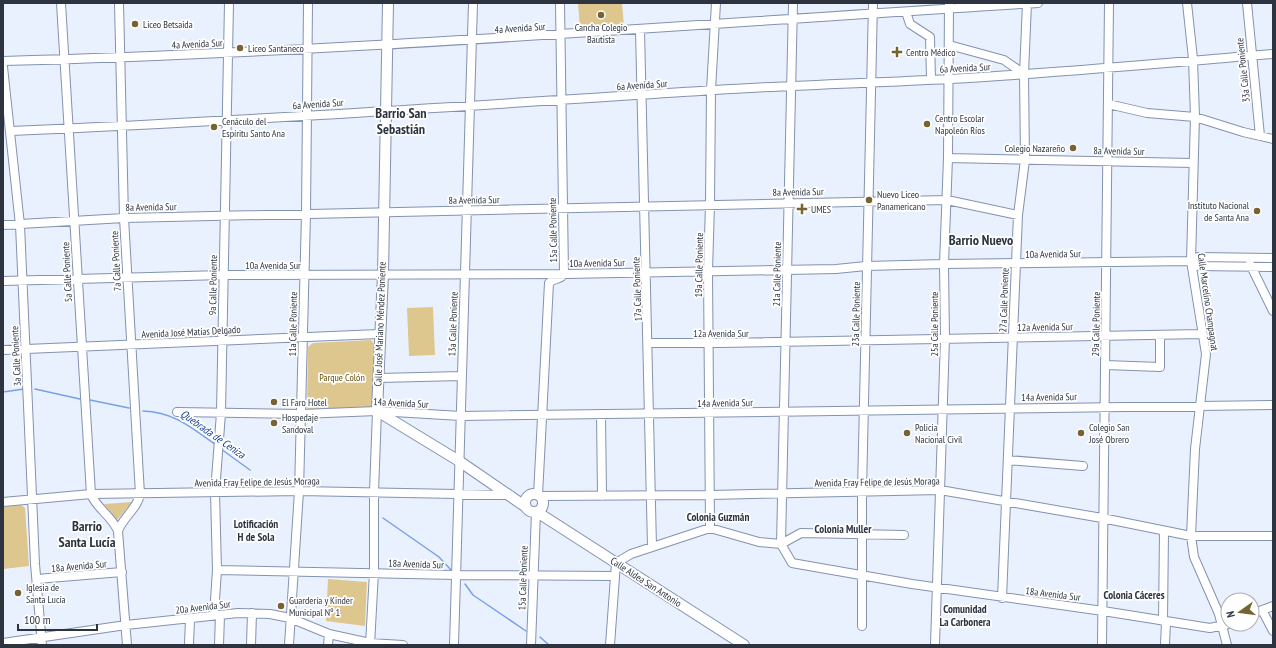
<svg xmlns="http://www.w3.org/2000/svg" width="1276" height="648" font-family="'PT Sans Narrow',sans-serif">
<rect width="100%" height="100%" fill="#eaf1fe"/>
<path fill="#dec78e" d="M578,3H622L624,26L580,29Z
M433,307L435,355L409,356L407,308Z
M371,340L377,347L376,408L309,412L307,407L308,347L313,343Z
M132,502L117,520L104,504Z
M21,505L25,508L29,566L3,569V507Z
M328,579L367,582L365,626L326,621Z"/>
<g fill="none" stroke-linecap="round" stroke-linejoin="round">
<path stroke="#79a0e7" stroke-width="1.5" d="M35,389L80,399
M3,392L24,389
M90,400L129,408
M143,411C174,412 192,428 216,445
M221,449L250,470
M383,518L439,557L451,570
M465,584L473,595L526,631
M540,637L549,645"/>
<defs>
<path id="minor" d="M61,3L91,494C96,508 112,516 118,531L127,645
M1187,3L1193,59L1195,117L1191,261L1206,354L1195,449L1191,536L1194,557L1219,614L1227,645
M1247,3L1260,136
M906,12L910,24L930,37L931,79
M640,30L652,547
M949,45L1004,60L1024,74
M3,61C349,52 693,24 1038,3
M3,67L20,225L35,564L42,645
M1108,104L1147,113L1195,117L1243,132L1273,139
M11,131C246,121 481,105 715,90C793,85 872,83 950,79C1058,73 1165,63 1273,54
M948,158L1193,163
M3,225L124,218L947,200L1018,215
M1191,261L1198,266L1273,267
M1250,264L1273,311
M3,281L223,275L567,274L836,269L866,266L944,264L1191,261L1198,257L1273,258
M649,343H719L1202,334
M3,350L379,334
M1105,365L1160,367V335
M379,378L461,376
M177,412L301,414L377,411L461,416L1273,405
M601,414L602,496
M1008,460L1083,466
M538,495L549,283C553,278 561,280 564,274L560,3
M540,496L710,495L940,490L1102,518L1191,536H1273
M3,502L91,494L299,491L510,495
M710,528L708,271L710,204L711,90L716,3
M118,531C123,517 138,508 140,494L124,218L119,3
M781,544L793,3
M781,544L792,563L912,584L1103,611L1210,628L1228,624
M781,544L801,533L904,535
M217,570L456,575L614,576
M37,579L122,572
M1002,598L1018,215L1025,160L1024,74L1027,3
M1262,610L1273,631
M1252,614L1273,606
M214,615L217,570L215,492L221,413L229,3
M1163,621L1164,531
M862,626V491L873,3
M3,643L126,625L238,613L270,614L290,618L329,634L370,643L403,645
M189,645L190,619
M219,645L220,615
M251,645L252,613
M289,645L299,491L306,214L308,3
M328,645L329,634
M370,645L374,572V492L377,411
M454,645L473,3
M531,645L536,512
M610,645L616,563L631,554L710,528L759,542L781,544
M935,645L945,338L944,264L948,158L949,3
M1102,645L1109,3
M1165,645L1166,622"/>
<path id="major" d="M388,3L383,274L377,411L459,461L526,507
M525 503a9 9 0 1 1 18 0a9 9 0 1 1-18 0Z
M537,512L744,645"/>
</defs>
<use href="#minor" stroke="#8292b0" stroke-width="10"/>
<use href="#major" stroke="#8292b0" stroke-width="12"/>
<use href="#minor" stroke="#fff" stroke-width="8"/>
<use href="#major" stroke="#fff" stroke-width="10"/>
</g>
<g fill="#766331" stroke="#fff" stroke-width="1.5">
<circle cx="601" cy="15" r="4"/>
<circle cx="135" cy="24" r="4"/>
<circle cx="240" cy="48" r="4"/>
<path d="M895 46h4v4h4v4h-4v4h-4v-4h-4v-4h4z"/>
<circle cx="927" cy="124" r="4"/>
<circle cx="214" cy="127" r="4"/>
<circle cx="1073" cy="148" r="4"/>
<circle cx="869" cy="200" r="4"/>
<path d="M800 203h4v4h4v4h-4v4h-4v-4h-4v-4h4z"/>
<circle cx="1257" cy="211" r="4"/>
<circle cx="274" cy="402" r="4"/>
<circle cx="274" cy="423" r="4"/>
<circle cx="907" cy="433" r="4"/>
<circle cx="1081" cy="433" r="4"/>
<circle cx="18" cy="593" r="4"/>
<circle cx="281" cy="606" r="4"/>
</g>
<g text-anchor="middle" dominant-baseline="central" stroke-width="3.5" stroke-linejoin="round" paint-order="stroke">
<g font-size="10" fill="#2d3440" stroke="#fff" text-anchor="start">
<text x="143" y="24">Liceo Betsaida</text>
<text x="601" y="27" text-anchor="middle">Cancha Colegio<tspan x="601" dy="12">Bautista</tspan></text>
<text x="248" y="48">Liceo Santaneco</text>
<text x="906" y="52">Centro Médico</text>
<text x="935" y="118">Centro Escolar<tspan x="935" dy="12">Napoleón Ríos</tspan></text>
<text x="222" y="121">Cenáculo del<tspan x="222" dy="12">Espíritu Santo Ana</tspan></text>
<text x="1065" y="148" text-anchor="end">Colegio Nazareño</text>
<text x="877" y="194">Nuevo Liceo<tspan x="877" dy="12">Panamericano</tspan></text>
<text x="1249" y="205" text-anchor="end">Instituto Nacional<tspan x="1249" dy="12">de Santa Ana</tspan></text>
<text x="811" y="209">UMES</text>
<text x="282" y="402">El Faro Hotel</text>
<text x="282" y="417">Hospedaje<tspan x="282" dy="12">Sandoval</tspan></text>
<text x="915" y="427">Policia<tspan x="915" dy="12">Nacional Civil</tspan></text>
<text x="1089" y="427">Colegio San<tspan x="1089" dy="12">José Obrero</tspan></text>
<text x="26" y="587">Iglesia de<tspan x="26" dy="12">Santa Lucía</tspan></text>
<text x="289" y="600">Guardería y Kinder<tspan x="289" dy="12">Municipal Nº 1</tspan></text>
</g>
<g font-size="10" fill="#2d3440" stroke="#fff">
<text transform="translate(520 28) rotate(-4)">4a Avenida Sur</text>
<text transform="translate(197 44) rotate(-3)">4a Avenida Sur</text>
<text transform="translate(965 68) rotate(-3)">6a Avenida Sur</text>
<text transform="translate(1243 70) rotate(-96)">33a Calle Poniente</text>
<text transform="translate(642 85) rotate(-4)">6a Avenida Sur</text>
<text transform="translate(318 104) rotate(-4)">6a Avenida Sur</text>
<text transform="translate(1119 151) rotate(1)">8a Avenida Sur</text>
<text transform="translate(798 192) rotate(-1)">8a Avenida Sur</text>
<text transform="translate(474 200) rotate(-1)">8a Avenida Sur</text>
<text transform="translate(151 207) rotate(-1)">8a Avenida Sur</text>
<text transform="translate(553 230) rotate(-91)">15a Calle Poniente</text>
<text transform="translate(1053 254) rotate(-1)">10a Avenida Sur</text>
<text transform="translate(116 261) rotate(-93)">7a Calle Poniente</text>
<text transform="translate(597 263) rotate(-1)">10a Avenida Sur</text>
<text x="273" y="265">10a Avenida Sur</text>
<text transform="translate(699 265) rotate(-89)">19a Calle Poniente</text>
<text transform="translate(67 272) rotate(-93)">5a Calle Poniente</text>
<text transform="translate(777 274) rotate(-89)">21a Calle Poniente</text>
<text transform="translate(213 285) rotate(-89)">9a Calle Poniente</text>
<text transform="translate(637 289) rotate(-92)">17a Calle Poniente</text>
<text transform="translate(1004 300) rotate(-88)">27a Calle Poniente</text>
<text transform="translate(1208 302) rotate(82)">Calle Marcelino Champagnat</text>
<text transform="translate(856 314) rotate(-89)">23a Calle Poniente</text>
<text transform="translate(293 324) rotate(-89)">11a Calle Poniente</text>
<text transform="translate(380 324) rotate(-88)">Calle José Mariano Méndez Poniente</text>
<text transform="translate(453 324) rotate(-88)">13a Calle Poniente</text>
<text transform="translate(934 324) rotate(-90)">25a Calle Poniente</text>
<text transform="translate(1096 324) rotate(-89)">29a Calle Poniente</text>
<text transform="translate(1045 327) rotate(-1)">12a Avenida Sur</text>
<text transform="translate(191 332) rotate(-3)">Avenida José Matías Delgado</text>
<text x="721" y="333">12a Avenida Sur</text>
<text transform="translate(16 356) rotate(-93)">3a Calle Poniente</text>
<text transform="translate(1049 397) rotate(-1)">14a Avenida Sur</text>
<text transform="translate(401 403) rotate(3)">14a Avenida Sur</text>
<text transform="translate(725 403) rotate(-1)">14a Avenida Sur</text>
<text transform="translate(257 482) rotate(-1)">Avenida Fray Felipe de Jesús Moraga</text>
<text transform="translate(877 482) rotate(-1)">Avenida Fray Felipe de Jesús Moraga</text>
<text transform="translate(416 564) rotate(2)">18a Avenida Sur</text>
<text transform="translate(79 566) rotate(-5)">18a Avenida Sur</text>
<text transform="translate(523 578) rotate(-88)">15a Calle Poniente</text>
<text transform="translate(646 582) rotate(33)">Calle Aldea San Antonio</text>
<text transform="translate(1053 594) rotate(7)">18a Avenida Sur</text>
<text transform="translate(203 607) rotate(-7)">20a Avenida Sur</text>
</g>
<g font-size="10" fill="#664f08" stroke="#fff">
<text x="342" y="377">Parque Colón</text>
</g>
<g font-size="11" font-style="italic" fill="#143e90" stroke="#fff">
<text transform="translate(213 434) rotate(35)">Quebrada de Ceniza</text>
</g>
<g font-size="11" font-weight="bold" fill="#2d3440" stroke="#fff">
<text x="718" y="517">Colonia Guzmán</text>
<text x="256" y="524">Lotificación<tspan x="256" dy="13">H de Sola</tspan></text>
<text x="843" y="529">Colonia Muller</text>
<text x="1134" y="595">Colonia Cáceres</text>
<text x="965" y="609">Comunidad<tspan x="965" dy="13">La Carbonera</tspan></text>
</g>
<g font-size="14" font-weight="bold" fill="#2d3440" stroke="#fff">
<text x="401" y="113">Barrio San<tspan x="401" dy="16">Sebastián</tspan></text>
<text x="981" y="240">Barrio Nuevo</text>
<text x="87" y="526">Barrio<tspan x="87" dy="16">Santa Lucía</tspan></text>
</g>
</g>
<rect width="1276" height="648" fill="none" stroke="#2d3440" stroke-width="8"/>
<g transform="translate(1240 612) rotate(256)"><circle r="19" fill="#ffffff" stroke="#abaeb3"/>
<path d="M0-3L7 15L0 10L-7 15Z" fill="#766331"/>
<text y="-6" font-size="11" font-weight="bold" text-anchor="middle" fill="#2d3440">N</text>
</g>
<path d="M18 624v6h79v-6" fill="none" stroke="#2d3440" stroke-width="2"/>
<text x="24" y="624" font-size="12" fill="#2d3440" stroke="#ffffff" stroke-width="3" paint-order="stroke">100 m</text>
</svg>
